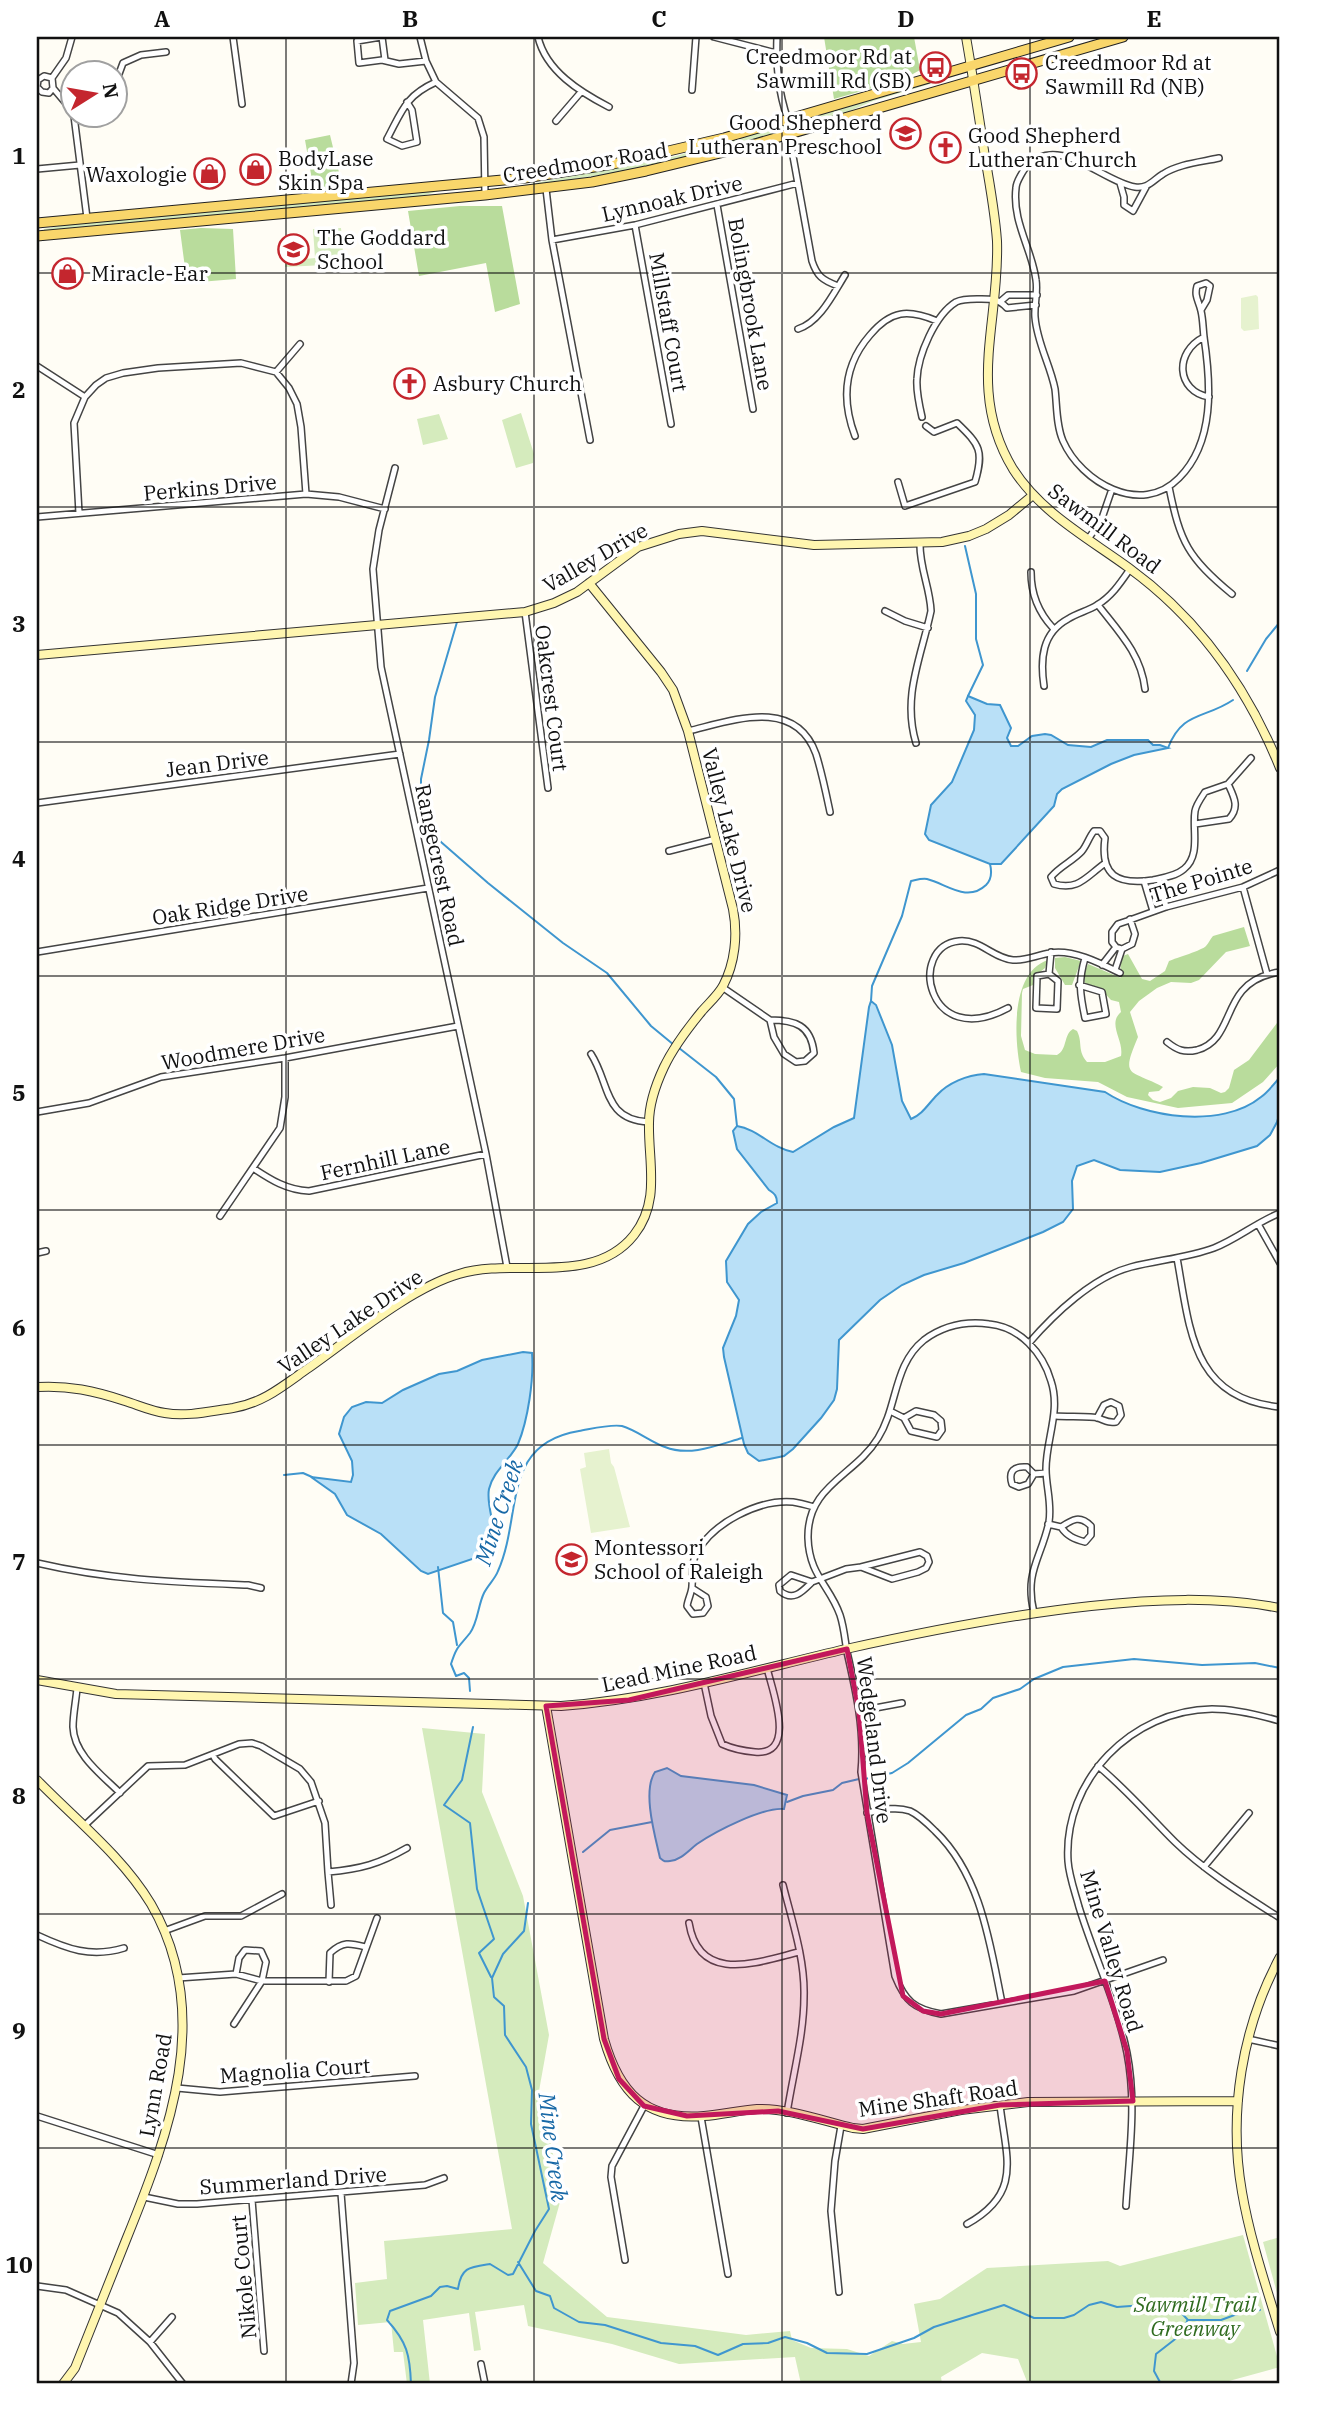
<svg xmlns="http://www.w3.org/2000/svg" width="1317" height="2421" font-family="'IBM Plex Serif',serif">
<rect width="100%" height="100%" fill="#fffdf5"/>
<path fill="#d5ebbd" d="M930,82V84L873,101L838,116L744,143L637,169L525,187V185L676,156Z
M443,190L414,198L44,232V229L78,223Z
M341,228L344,264L285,267V261L315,258L313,229Z
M521,413L534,454L533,463L516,468L502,420Z
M439,414L448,439L423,445L417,419Z
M422,1728L485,1734L482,1792L523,1896L549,2035L539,2091L562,2195L543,2263L607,2317L746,2335L790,2331L792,2340L811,2348L847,2349L869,2356L892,2341L903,2344L921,2342L914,2304L940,2299L987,2268L1108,2261L1120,2266L1243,2235L1280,2367L1218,2384H1028L1018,2359L982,2353L941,2377L942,2384H801L795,2357L679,2364L612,2344L528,2326L524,2305L475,2312L481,2350L474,2351L469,2313L423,2320L430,2384H407L403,2352H394L391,2322L358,2325L355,2283L387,2279L384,2241L512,2229Z
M1280,2237V2304L1263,2242Z"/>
<path fill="#b9dc9c" d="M824,37H914L920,70L904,79L834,99Z
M330,135L343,189L314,191L305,140Z
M460,206H502L520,304L495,312L486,263L419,276L408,211Z
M201,228L233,229L236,279L187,283L180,230Z
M1244,927L1250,946L1226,952L1199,980L1191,983L1171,982L1157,988L1139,1001L1130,1012L1138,1037C1120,1079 1130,1069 1163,1087L1159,1091L1149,1092L1148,1095L1153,1100L1160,1102L1171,1098L1178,1091L1193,1087L1210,1088L1221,1093L1225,1092L1229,1088L1234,1070L1249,1060L1280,1019V1063L1263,1082L1232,1103L1178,1108L1127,1097L1098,1082L1045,1078L1021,1072C1014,1040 1010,972 1048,960L1045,968L1034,977L1033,985L1023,989L1022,993L1021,1036L1025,1050L1035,1054L1057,1055C1068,1049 1063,1035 1073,1029L1077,1031C1083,1043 1077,1050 1087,1062H1105L1121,1056C1124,1040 1107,1024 1121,1012L1119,1002L1111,1000C1101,989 1099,988 1085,983L1083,976L1088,964L1121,978L1120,957L1128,954L1142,979L1150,981L1165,971L1169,961C1176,958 1203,950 1206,946C1209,943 1210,939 1213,936Z
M1065,957L1081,961L1072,985H1065L1055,968V958Z"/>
<path fill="#e6f2cf" d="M1256,295L1258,297L1259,329L1244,331L1241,328V298Z
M609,1449L611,1463L614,1467L630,1527L591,1533L580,1469L586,1467L584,1453Z"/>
<path fill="#b9e0f7" stroke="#3f96cf" stroke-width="2" d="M968,696L987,704L1000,705L1011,728L1007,738L1011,746H1018L1032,736L1045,734L1051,735L1068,745L1091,747L1107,740H1148L1153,745H1160L1168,748L1134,755L1111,764L1062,789L1057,794L1054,806L1001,864H990L929,840L925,834L931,805L952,782L974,730L975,715L966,701Z
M871,1001L876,1005L892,1045L902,1101L911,1119C923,1114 928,1104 937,1095C948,1083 967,1075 984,1074L1105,1092C1144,1118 1222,1129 1261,1097C1268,1092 1274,1084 1280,1077V1112L1277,1122L1270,1135L1257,1146L1201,1163L1160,1172L1120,1170L1094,1160L1077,1166L1072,1181L1073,1209L1063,1222L1043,1232L964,1263L924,1275L902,1285L880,1300L839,1340L837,1389L834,1400L821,1418L793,1449L784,1456L759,1461L748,1453L744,1444L724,1357L723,1348L736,1316L739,1300L727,1282L726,1261L748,1224L761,1212L777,1203C777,1196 775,1194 769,1190L737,1149L733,1131L737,1126C758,1129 771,1148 793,1152L834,1127L854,1118L869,1007Z
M523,1352L532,1353C534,1379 528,1420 518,1444C510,1460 493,1471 489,1489C485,1510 502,1535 490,1553L428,1574L421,1571L381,1534L347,1515L335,1494L311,1477L351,1482L353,1475L352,1461L339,1434L344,1417L352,1407L366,1402L382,1403L403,1390L439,1374L457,1371L482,1360Z
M667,1768L681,1776L754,1785L787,1795L784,1809C763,1807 716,1831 697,1844C689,1850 681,1860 670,1861C664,1862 664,1861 660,1858C655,1836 642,1791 655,1772Z"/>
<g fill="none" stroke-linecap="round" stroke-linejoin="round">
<path stroke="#3f96cf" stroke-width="2" d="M965,546L976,594V639L983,665L968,696
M457,622L435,697L429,740L421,779V801L429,825L441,842L488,883L563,943L607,973L651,1026L674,1045
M1247,671L1266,639L1280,622
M1168,748C1182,711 1205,719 1233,700
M871,1001L872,986L902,916L911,881C916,880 922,878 927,879C947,884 967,903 986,885C992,879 992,872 990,864
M679,1048L716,1077L734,1099L737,1126
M284,1475L303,1473L312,1477
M438,1567L443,1613L453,1622L457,1645
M470,1691L469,1678L464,1673L456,1676L451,1664C457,1645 459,1647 470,1633C478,1622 478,1605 484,1593C488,1585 495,1579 498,1571C523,1515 500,1444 579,1431C591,1429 610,1424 622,1426C636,1430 651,1442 665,1447C690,1457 718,1445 742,1438
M473,1727L462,1780L444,1805L470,1823L477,1889L494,1939L479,1953L491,1977
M865,1779L892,1773L908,1763L966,1715L981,1709L993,1698L1020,1689L1034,1679L1063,1667L1134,1659L1202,1665L1255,1663L1280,1668
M787,1802L803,1796L833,1790L842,1783L859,1779
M583,1852L610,1830L652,1822
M518,2262L536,2291L550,2296L554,2308L579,2322L605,2325L661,2343L695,2346L718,2355L743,2344L768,2343L785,2337L807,2343L827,2353L867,2354L914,2338L934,2327L1004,2305L1034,2318H1064L1074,2315L1089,2305L1101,2302L1117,2307L1172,2303L1188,2320H1221L1240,2313L1260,2310
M411,2384C410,2355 407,2342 387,2320L390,2311L431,2296L440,2287L447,2286L458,2289C461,2267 470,2267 490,2264L508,2275L513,2274L535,2231L549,2209L531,2124L532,2090L526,2067L505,2035L504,2006L494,1997L492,1978L503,1954L524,1931L528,1903
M1161,2384L1154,2371L1156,2354L1183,2333L1187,2321"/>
<defs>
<path id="street" d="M233,37L242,104
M381,37L357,41L359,63L382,60L399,64L426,61
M382,37L385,60
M420,37L426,61L436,82L478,118L484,137L485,195
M538,37C546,71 580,92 609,107
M714,37L776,53
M777,37C776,66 778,91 788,120
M52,78L66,58L72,37
M53,88L49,93L42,92L37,87L38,80L44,76L52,78L53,88L74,113
M692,90L696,37
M407,102L412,110L417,142L402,146L387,139C402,111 405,96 436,82
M116,106H119L116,82L123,63L141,55L166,52
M74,116L87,218
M556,121L581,92
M789,134L812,261C817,276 822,280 838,286
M37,169L80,165
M1120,183L1124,197V205L1133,211L1146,187
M546,189L552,240L590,440
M717,205L753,409
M635,225L671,424
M552,240L635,225L798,183
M1001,301L1008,295H1037
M1201,310L1207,300L1210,286L1206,283L1197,286C1194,297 1199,301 1201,311C1203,319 1203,329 1204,337C1211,384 1215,442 1179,478C1141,517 1081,482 1063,441C1056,425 1057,405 1055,389C1050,364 1037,343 1035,317C1034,305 1038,293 1036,280C1032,249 1012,222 1016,188C1016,182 1024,169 1028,165C1059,134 1103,182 1135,187C1148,189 1153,180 1163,174C1178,164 1201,162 1219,158
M798,329C820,322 833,294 845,275
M1204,337C1174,352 1176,391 1209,397
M37,366L85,397
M276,372L300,344
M922,417C919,404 916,391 917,379C918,355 935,315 956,302C962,299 970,299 977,299C990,299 998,298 1007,308L1036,305
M855,436C841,399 844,365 870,335C891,310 908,309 937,321
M395,468L379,530L373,569L381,667L486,1154L507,1267
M898,482L905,506L975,482C984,451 980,445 957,423L934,432L926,426
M1169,487C1180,542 1188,558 1232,594
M79,513L74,423L85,397L96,385L106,378L123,373L158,368L241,363L276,372L289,388L297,404L301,427L306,494
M37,517L306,494L339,497L385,509
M1088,539L1101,521L1112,489
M1031,572C1031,593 1039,613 1053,628
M1098,605C1119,632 1141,654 1145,689
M885,611L905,621L928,628
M525,612L548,788
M1044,686C1040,659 1042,633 1068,619C1077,613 1088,611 1097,605C1112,596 1121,582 1130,569
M688,731C731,721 795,696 816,754C822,773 826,793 830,812
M916,743C902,696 921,658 931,611C930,587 919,567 920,542
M37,803L400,754
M1195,824L1229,819C1240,807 1234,797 1228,784
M669,851L716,839
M1104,864C1086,877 1078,891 1054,884L1051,877C1060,866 1073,861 1082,851C1087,845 1089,837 1094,831H1100L1105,838C1100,876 1117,885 1153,880C1163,878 1176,876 1184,869C1201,855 1192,830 1195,811C1196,805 1201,798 1205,792L1228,784L1251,758
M1159,879L1166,907
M1144,881L1153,911
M1243,887L1267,974
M1116,947L1112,942V932L1118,924L1127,921L1166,907L1243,887L1280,870
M1116,947L1122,949L1132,944L1135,934L1130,919
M37,952L428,888
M1102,965L1116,947
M1115,970L1122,949
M1049,974L1058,981L1057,1009L1036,1008L1037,976L1049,974L1051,952
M1079,985L1102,992L1106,1014L1085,1018C1080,994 1078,982 1085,958
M722,987L770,1020L774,1037L784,1054L796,1062L805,1061L814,1053C811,1025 795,1020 770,1020
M1008,1008C926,1052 907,946 959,941C981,939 992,958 1013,960C1026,961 1037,955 1050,953C1073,949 1100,963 1120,973
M1167,1042C1177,1050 1184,1053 1197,1050C1226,1042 1225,1011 1242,991C1251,980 1266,974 1280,972
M591,1054C610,1083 603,1120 649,1122
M37,1112L89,1103L161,1077L285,1058L458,1026
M253,1168C271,1180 287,1190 309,1191L486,1154
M220,1216L280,1128L285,1097V1058
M1258,1224L1280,1263
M37,1253L46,1251
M1177,1258C1190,1330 1192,1399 1280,1407
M1029,1343C1054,1314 1093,1277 1131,1267C1158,1260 1187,1258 1214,1248C1237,1239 1257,1222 1280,1213
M892,1412L904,1418L911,1431L937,1437L942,1430L941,1421L934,1415L916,1411L904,1418
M1056,1416C1065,1417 1092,1416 1098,1418C1106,1421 1108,1423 1116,1422L1121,1415L1119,1406L1111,1402L1104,1405L1097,1418
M1034,1474L1028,1484L1019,1487L1012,1484C1008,1471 1014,1466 1027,1467L1034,1474L1046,1473
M1048,1524L1061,1527C1067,1536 1074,1539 1085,1542L1091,1535V1526C1080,1515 1073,1519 1061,1527
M37,1563C110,1580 174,1582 248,1585L261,1588
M812,1582C802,1592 793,1602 780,1591L779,1585L791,1575L812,1582L846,1569L861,1567L892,1579L918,1572L926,1568L929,1562L927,1556L920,1552L861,1567
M692,1588L706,1597L708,1606L703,1613L693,1614L687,1606C688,1599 692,1592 692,1586C693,1575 691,1563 696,1554C712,1523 759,1499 793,1502C800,1503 807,1505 814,1507
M1034,1613C1024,1572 1041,1559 1049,1522C1052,1503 1046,1487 1046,1469C1046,1439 1061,1411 1051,1381C1043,1353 1020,1327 989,1324C966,1321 943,1326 924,1340C893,1365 898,1406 878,1438C855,1476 807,1485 808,1538C809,1575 830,1586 840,1615C844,1627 845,1640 847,1652C856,1691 865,1731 861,1772L895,1976C905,2001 914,2009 941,2014L1074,1991L1163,1960
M704,1683L711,1716L722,1744C733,1749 743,1751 755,1752C798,1756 772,1690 767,1668
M77,1688C76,1701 73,1714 73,1727C74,1755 102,1775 120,1793
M859,1711L902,1703
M213,1755L215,1759L274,1816L319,1801
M1098,1766C1126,1789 1149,1816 1175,1842C1206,1872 1244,1895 1280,1918
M867,1813C881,1810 896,1806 910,1811C919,1815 928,1824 935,1831C981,1875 990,1944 1002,2003
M84,1826L148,1766L185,1765L239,1744L252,1743L261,1746L300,1769L311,1782L325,1823L328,1872C361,1869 379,1864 407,1848
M1204,1867L1249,1813
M328,1872L331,1905
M783,1885C792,1921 805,1959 804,1996C804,2035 793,2074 787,2113
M689,1923C699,1985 758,1962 799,1952
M164,1931L205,1916H241L282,1894
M37,1935C67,1949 91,1958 124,1948
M178,1978L236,1974L262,1981H346L356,1976L377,1918
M329,1982L330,1953C343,1941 350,1943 366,1947
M234,2024L262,1981L266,1962L261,1951L245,1950L239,1958L236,1974
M1248,2039L1280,2046
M177,2088L220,2092L415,2076
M37,2116L159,2155
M701,2117L728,2274
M341,2193L354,2363L351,2384
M144,2197L178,2204H197L425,2185L444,2178
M252,2200L264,2351
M1126,2206C1129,2155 1137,2104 1127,2053C1117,2003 1094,1956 1079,1907C1075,1892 1069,1876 1068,1861C1063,1780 1132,1710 1212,1709C1235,1709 1259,1715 1280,1721
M967,2224C1023,2193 1006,2158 1000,2105
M625,2260L611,2177L612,2166L644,2106
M37,2286L66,2290L118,2313L150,2342L183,2384
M839,2292L831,2211L835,2161L841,2126
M150,2342L172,2317
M481,2364L485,2384"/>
<path id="secondary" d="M966,37C973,77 979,117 985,157C990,185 995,213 997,241C1000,322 966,391 1013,469C1041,513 1088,538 1129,568C1199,619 1248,689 1280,768
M37,655L525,612L554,603L577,592L638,547L679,534L702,531L814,545L942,542L969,536L986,529L1009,515L1033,495
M37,1387C68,1385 95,1391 125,1401C138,1405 151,1411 165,1413C187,1417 211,1411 233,1408C263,1403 283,1386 307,1369C350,1339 410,1288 459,1274C515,1257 593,1287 634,1235C661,1201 648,1162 649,1123C649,1104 656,1084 664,1067C674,1046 688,1028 702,1011C709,1003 718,995 723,986C735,963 738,935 733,909L688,731L673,690L661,672L589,583
M37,1680L116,1694L561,1706C659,1699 751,1671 846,1649C927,1631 1008,1615 1091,1606C1154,1599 1217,1596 1280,1608
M546,1706L604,2039C619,2092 645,2121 704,2116C721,2115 740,2110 757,2109C789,2108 823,2121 853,2128L863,2129L961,2110L1028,2102L1238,2101
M37,1780C76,1820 122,1856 151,1904C215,2014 169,2134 126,2240C109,2283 92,2326 75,2368L63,2384
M1280,1957C1242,2027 1228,2113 1242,2192C1250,2239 1266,2286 1280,2332"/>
<path id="primary" d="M37,223L525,178L613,164L724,138L1069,37
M37,236L485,195L592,182L646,171L741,148L1123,37"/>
</defs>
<use href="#street" stroke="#444" stroke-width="8"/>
<use href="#secondary" stroke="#333" stroke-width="10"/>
<use href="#primary" stroke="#222" stroke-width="11"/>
<use href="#street" stroke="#fff" stroke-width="5"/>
<use href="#secondary" stroke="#fff6b0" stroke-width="8"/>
<use href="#primary" stroke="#f9d66b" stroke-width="9"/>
</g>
<path fill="#c2185b" fill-opacity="0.2" stroke="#c2185b" stroke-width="5" stroke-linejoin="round" d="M847,1649L859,1711L867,1813L903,1996L923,2011L941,2014L1105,1981L1127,2051L1133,2101L1000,2105L863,2129L778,2111L687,2116L644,2106L619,2079L604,2039L546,1706L629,1700Z"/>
<path fill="none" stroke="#111" stroke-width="2" stroke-opacity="0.55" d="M286,37V2384M534,37V2384M782,37V2384M1030,37V2384M37,273H1280M37,507H1280M37,742H1280M37,976H1280M37,1210H1280M37,1445H1280M37,1679H1280M37,1914H1280M37,2148H1280"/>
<defs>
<symbol id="bus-ring" viewBox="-11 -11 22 22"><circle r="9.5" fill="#fff" stroke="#c4262e" stroke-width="1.5"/><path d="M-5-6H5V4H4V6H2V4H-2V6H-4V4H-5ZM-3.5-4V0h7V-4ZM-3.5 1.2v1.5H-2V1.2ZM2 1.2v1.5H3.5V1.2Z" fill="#c4262e"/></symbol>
<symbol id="school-ring" viewBox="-11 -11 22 22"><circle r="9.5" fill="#fff" stroke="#c4262e" stroke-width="1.5"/><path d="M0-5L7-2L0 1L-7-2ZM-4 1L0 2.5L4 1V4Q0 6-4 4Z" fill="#c4262e"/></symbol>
<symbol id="church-ring" viewBox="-11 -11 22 22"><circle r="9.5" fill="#fff" stroke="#c4262e" stroke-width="1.5"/><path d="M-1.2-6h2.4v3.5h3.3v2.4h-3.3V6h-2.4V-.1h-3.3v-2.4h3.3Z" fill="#c4262e"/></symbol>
<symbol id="shop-ring" viewBox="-11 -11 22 22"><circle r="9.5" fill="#fff" stroke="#c4262e" stroke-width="1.5"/><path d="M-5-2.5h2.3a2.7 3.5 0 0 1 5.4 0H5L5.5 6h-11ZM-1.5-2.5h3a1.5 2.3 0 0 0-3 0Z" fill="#c4262e"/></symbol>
</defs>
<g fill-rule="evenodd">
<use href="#bus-ring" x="918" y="50" width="35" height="35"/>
<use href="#bus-ring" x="1004" y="56" width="35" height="35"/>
<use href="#school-ring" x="888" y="116" width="35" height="35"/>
<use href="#church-ring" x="928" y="130" width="35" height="35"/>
<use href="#shop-ring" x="238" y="152" width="35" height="35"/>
<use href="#shop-ring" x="192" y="156" width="35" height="35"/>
<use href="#school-ring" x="276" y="232" width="35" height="35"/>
<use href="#shop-ring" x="50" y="256" width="35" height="35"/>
<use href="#church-ring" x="392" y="366" width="35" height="35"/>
<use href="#school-ring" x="554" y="1542" width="35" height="35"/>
</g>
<g text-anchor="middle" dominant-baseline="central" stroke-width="7" stroke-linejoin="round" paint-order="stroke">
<g font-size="21" fill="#111" stroke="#fff" text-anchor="start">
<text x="912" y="56" text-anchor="end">Creedmoor Rd at<tspan x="912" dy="24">Sawmill Rd (SB)</tspan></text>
<text x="1045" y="62">Creedmoor Rd at<tspan x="1045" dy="24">Sawmill Rd (NB)</tspan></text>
<text x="882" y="122" text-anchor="end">Good Shepherd<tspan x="882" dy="24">Lutheran Preschool</tspan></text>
<text x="968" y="135">Good Shepherd<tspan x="968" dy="24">Lutheran Church</tspan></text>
<text x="278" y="158">BodyLase<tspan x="278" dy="24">Skin Spa</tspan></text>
<text x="187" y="174" text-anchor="end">Waxologie</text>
<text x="317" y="237">The Goddard<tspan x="317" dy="24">School</tspan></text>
<text x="91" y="273">Miracle-Ear</text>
<text x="433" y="383">Asbury Church</text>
<text x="594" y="1547">Montessori<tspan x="594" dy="24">School of Raleigh</tspan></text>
</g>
<g font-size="21" fill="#111" stroke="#fff">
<text transform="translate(585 162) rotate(-9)">Creedmoor Road</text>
<text transform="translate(672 198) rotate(-13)">Lynnoak Drive</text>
<text transform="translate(751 304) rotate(80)">Bolingbrook Lane</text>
<text transform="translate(669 322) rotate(80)">Millstaff Court</text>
<text transform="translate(210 487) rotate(-5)">Perkins Drive</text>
<text transform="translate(1105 528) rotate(37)">Sawmill Road</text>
<text transform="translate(595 557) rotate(-30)">Valley Drive</text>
<text transform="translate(552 698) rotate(83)">Oakcrest Court</text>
<text transform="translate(217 763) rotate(-7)">Jean Drive</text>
<text transform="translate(730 830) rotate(76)">Valley Lake Drive</text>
<text transform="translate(440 865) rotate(78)">Rangecrest Road</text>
<text transform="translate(1201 880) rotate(-17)">The Pointe</text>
<text transform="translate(230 905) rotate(-9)">Oak Ridge Drive</text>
<text transform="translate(243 1048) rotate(-10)">Woodmere Drive</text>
<text transform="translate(385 1159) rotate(-12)">Fernhill Lane</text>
<text transform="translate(350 1321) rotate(-34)">Valley Lake Drive</text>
<text transform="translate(679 1668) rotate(-12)">Lead Mine Road</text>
<text transform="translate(875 1740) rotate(83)">Wedgeland Drive</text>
<text transform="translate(1112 1951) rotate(73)">Mine Valley Road</text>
<text transform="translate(295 2070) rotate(-4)">Magnolia Court</text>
<text transform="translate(155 2085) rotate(-80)">Lynn Road</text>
<text transform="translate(938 2098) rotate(-8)">Mine Shaft Road</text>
<text transform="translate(293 2180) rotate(-4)">Summerland Drive</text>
<text transform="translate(243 2277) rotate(-95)">Nikole Court</text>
</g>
<g font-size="21" font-style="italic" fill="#2f6b1f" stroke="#fff">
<text x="1195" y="2304">Sawmill Trail<tspan x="1195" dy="24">Greenway</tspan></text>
</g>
<g font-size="23" font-style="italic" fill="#1768a6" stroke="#fff">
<text transform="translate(498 1512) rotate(-72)">Mine Creek</text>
<text transform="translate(554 2147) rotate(83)">Mine Creek</text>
</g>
</g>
<rect width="1317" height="2421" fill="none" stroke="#ffffff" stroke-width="77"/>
<g transform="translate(94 94) rotate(79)"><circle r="33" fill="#ffffff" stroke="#a0a0a0" stroke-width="2"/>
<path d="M0-5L12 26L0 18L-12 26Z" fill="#c4262e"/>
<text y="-10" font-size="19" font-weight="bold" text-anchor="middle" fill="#111111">N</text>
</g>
<rect x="38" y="38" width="1240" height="2344" fill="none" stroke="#111" stroke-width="2.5"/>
<g font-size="23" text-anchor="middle" font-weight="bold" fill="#111">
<text x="162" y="27">A</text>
<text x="410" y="27">B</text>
<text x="659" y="27">C</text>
<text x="906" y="27">D</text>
<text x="1154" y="27">E</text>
<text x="19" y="164">1</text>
<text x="19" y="398">2</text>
<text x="19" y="632">3</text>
<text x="19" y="867">4</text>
<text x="19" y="1101">5</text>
<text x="19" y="1336">6</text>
<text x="19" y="1570">7</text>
<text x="19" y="1804">8</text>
<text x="19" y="2039">9</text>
<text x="19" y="2273">10</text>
</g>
</svg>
